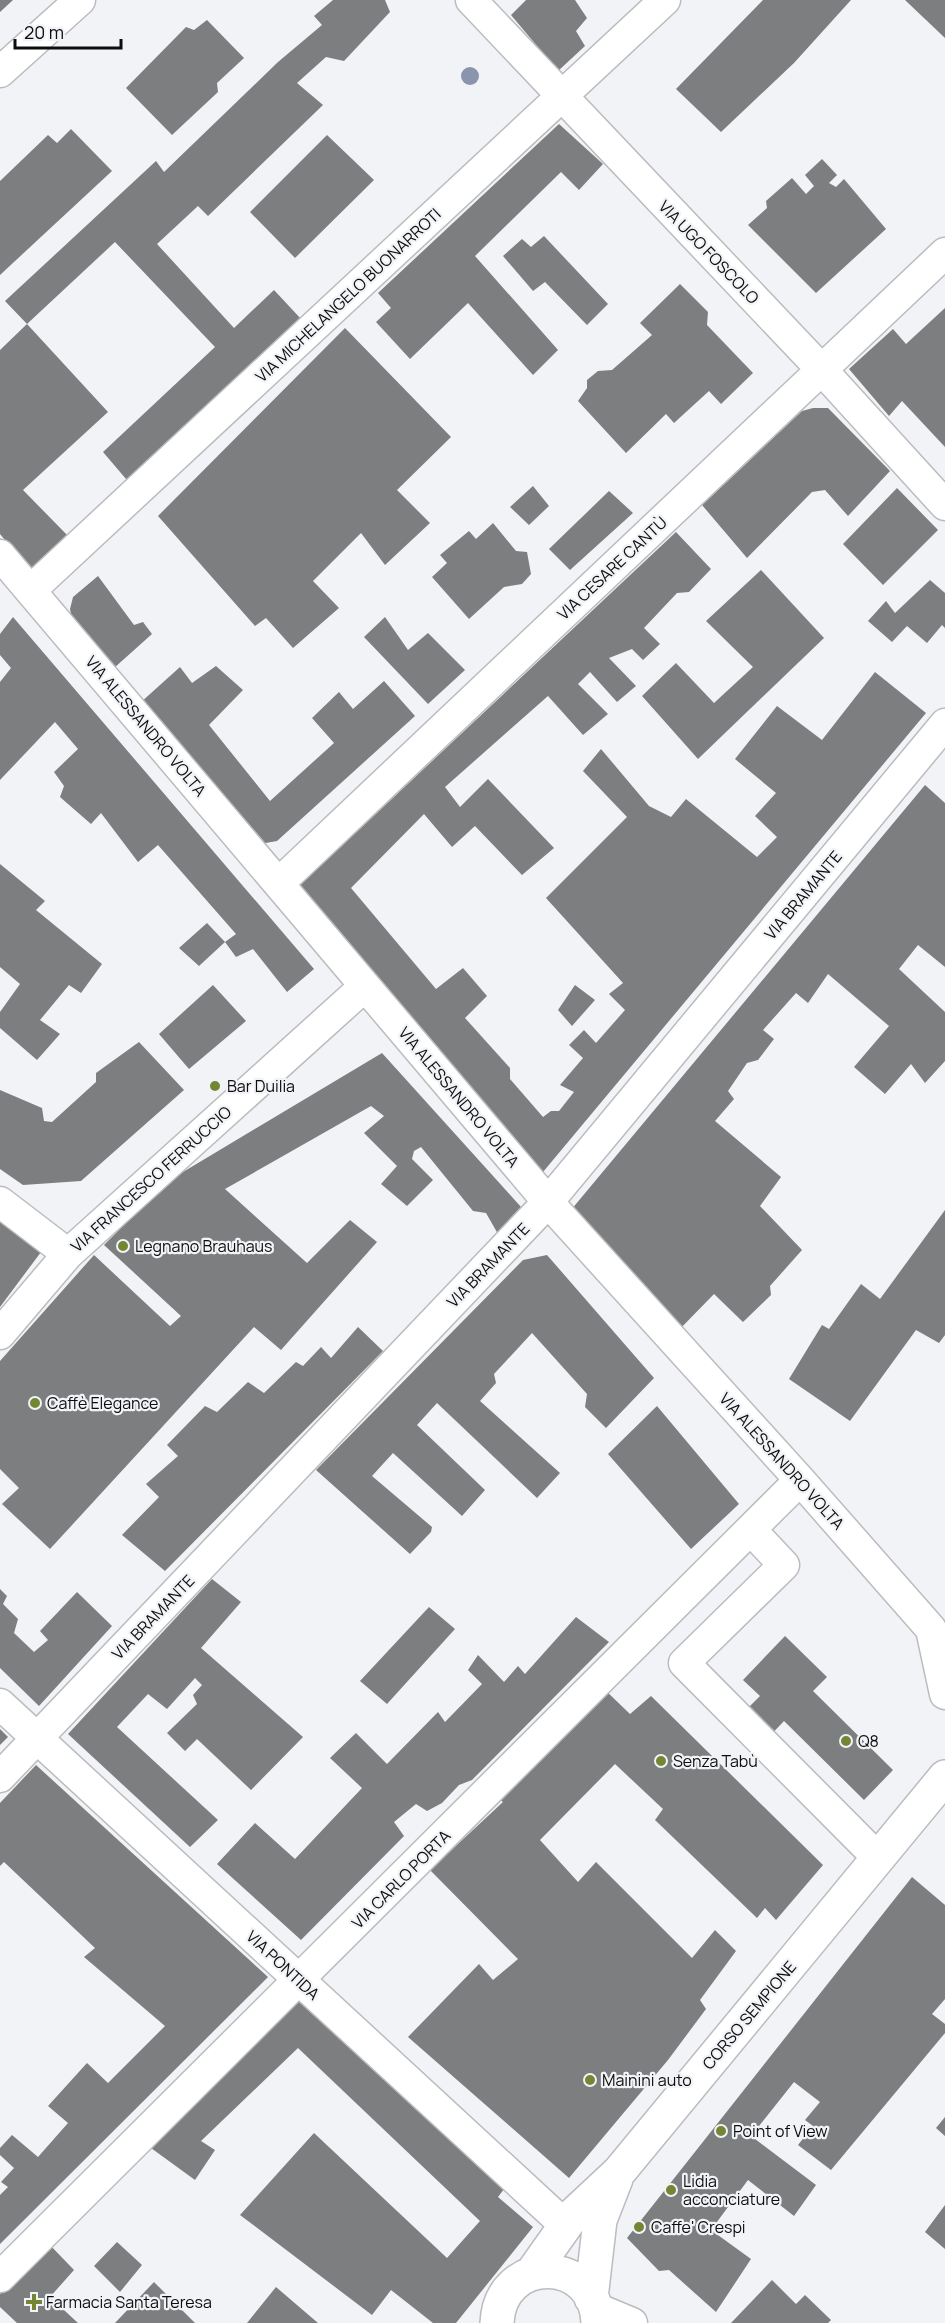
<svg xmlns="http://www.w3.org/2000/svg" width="945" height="2323" font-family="Manrope,sans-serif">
<rect width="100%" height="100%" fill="#f1f3f6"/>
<path fill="#7c7e80" d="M0,0H13L0,12Z
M333,0H385L390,12L344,61L326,57L297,83L323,105L208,216L198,206L157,244L234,328L274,290L302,320L132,486L103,452L215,347L115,242L27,324L108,412L23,490L71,539L34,575L0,534V350L27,324L5,301L156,161L164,172L278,62L322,25L314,16Z
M526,0H575L587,18L576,31L585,46L558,71L511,15Z
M763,0H851L794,63L721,132L676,89Z
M905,0H945V38Z
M207,20L244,58L217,83L218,92L172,135L126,88L186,27L194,30Z
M559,124L603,164L579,190L561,172L475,256L558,350L533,375L468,303L410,359L376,322L391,308L378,293Z
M71,129L112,171L0,275V181L48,135L57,143Z
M327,135L374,180L295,258L250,212Z
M822,159L837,175L829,183L836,187L844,179L886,229L816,293L748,225L767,208L766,201L792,178L806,194L814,186L805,175Z
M544,236L608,304L587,325L545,282L533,291L503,256L522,239L531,247Z
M680,284L708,312L707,325L753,373L721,404L709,391L674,423L666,414L626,453L578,401L587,388V380L598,371L612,370L652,335L640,323Z
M945,308V447L902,401L889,416L849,369L893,329L906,344Z
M345,328L451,437L397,490L430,523L385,565L361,533L313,581L339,608L293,648L266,618L255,626L158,516Z
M813,408H828L890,471L848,516L825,490L812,492L747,558L702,505L802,411Z
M533,486L549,506L529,525L510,507Z
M897,488L938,530L883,585L843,544Z
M609,491L633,513L570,570L549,549Z
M493,523L516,551L527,552L531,574L522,584L504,587L469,619L432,577L447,563L440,555L469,531L476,539Z
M676,532L711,569L689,592L677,593L644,628L660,644L643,660L632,649L609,658L636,686L617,702L590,672L578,684L608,714L583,735L548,696L445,787L460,807L488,779L554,848L522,875L475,826L452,847L424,814L351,888L436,989L463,968L487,996L465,1018L510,1068V1079L543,1117L551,1111H559L574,1092L560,1085L583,1058L569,1045L584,1030L596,1043L625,1010L609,994L623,983L546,898L627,817L583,771L601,749L649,806L671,817L686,799L757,857L777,837L755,816L776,793L735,759L777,706L822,740L875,672L926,713L543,1172L297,888Z
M761,570L824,638L698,759L642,696L676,663L714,703L753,667L706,621Z
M98,576L134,625L143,622L152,634L114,668L73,623L70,609L73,597Z
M930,580L945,593V628L942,625L927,643L907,626L892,642L868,621L886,601L895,613Z
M13,617L314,969L287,992L253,949L236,957L225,942L236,934L158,845L138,862L101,813L91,824L60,797L64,786L54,772L78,749L55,722L0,780V682L11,668L0,655V634Z
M385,617L408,650L428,633L465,670L428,704L364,637Z
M216,666L243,690L209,725L270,801L334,743L312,718L339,692L353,709L384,681L415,716L277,841L260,844L140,703L180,667L192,683Z
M925,785L945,803V967L918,945L899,969L945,1012V1061L925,1083L911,1064L885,1094L854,1067L889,1026L828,974L808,1003L796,993L763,1030L774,1039L758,1060L747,1063L728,1091L734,1099L715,1121L781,1177L760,1206L802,1250L770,1286L771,1295L743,1322L714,1294L676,1333L571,1210Z
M0,864L45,901L36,910L102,964L81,993L69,985L40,1020L60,1034L37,1060L0,1028V1012L20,984L0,967Z
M207,923L225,942L199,966L179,948Z
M213,985L246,1021L189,1069L159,1034Z
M575,985L595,1000L572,1026L558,1010Z
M139,1042L184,1090L81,1181L23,1185L0,1169V1090L42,1108L44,1121L52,1122L96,1082V1073Z
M382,1053L521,1207L498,1234L486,1213L473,1211L421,1147L414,1151L412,1159L433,1180L407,1206L381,1184L397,1166L364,1133L384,1116L371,1106L225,1189L307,1263L350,1220L377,1242L281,1350L254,1327L50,1549L2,1504L19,1488L0,1469V1361L94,1255L170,1326L181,1316L104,1245L168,1181Z
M945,1210V1335L939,1343L916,1330L850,1421L789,1379L822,1325L829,1329L861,1284L880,1299Z
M0,1219L44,1248L0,1307Z
M547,1255L654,1378L606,1428L585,1407L587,1394L532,1333L494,1374L496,1383L480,1401L560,1473L537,1498L437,1403L417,1425L485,1490L462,1516L393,1453L372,1476L432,1527L431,1532L410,1554L316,1470L523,1260Z
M358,1327L383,1351L165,1571L122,1535L159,1497L146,1484L178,1456L167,1445L205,1406L217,1412L248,1382L264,1393L296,1362L303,1366L321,1347L331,1358Z
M657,1406L739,1504L691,1549L608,1454Z
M212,1579L241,1602L201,1648L303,1737L251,1790L197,1739L185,1751L167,1733L197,1704L193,1695L202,1685L195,1678L167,1709L148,1694L117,1727L218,1820L190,1847L68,1734Z
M0,1589L7,1596L3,1604L18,1619L14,1633L34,1652L48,1640L40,1631L77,1592L112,1626L39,1706L0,1668Z
M429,1607L455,1629L387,1704L360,1681Z
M576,1617L609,1642L472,1780L459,1785L442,1803L427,1811L416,1804L394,1822L404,1836L301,1940L217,1864L255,1823L295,1859L362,1788L330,1758L356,1733L387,1764L438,1712L445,1722L482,1684L468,1670L478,1655L504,1682L518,1666L525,1674Z
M785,1636L827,1677L813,1691L893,1770L864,1800L784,1721L766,1740L741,1715L760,1696L743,1680Z
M604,1689L630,1714L651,1696L823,1865L776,1920L765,1908L757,1918L655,1820L663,1809L615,1764L540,1840L578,1882L596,1862L692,1958L715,1930L736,1951L700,2000L706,2009L668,2060L569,2178L408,2037L479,1964L493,1980L518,1959L430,1870L503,1802L495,1796Z
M0,1729L8,1737L0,1745Z
M36,1765L268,1977L0,2244V2195L8,2187L1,2182L14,2168L0,2155V2148L12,2135L38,2157L68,2123L48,2106L87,2063L108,2083L165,2026L84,1957L95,1948L4,1862L0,1866V1803Z
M912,1877L945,1905V1999L932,2014L945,2024V2033L831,2170L798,2145L813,2126L805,2120L820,2102L794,2082L751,2136L816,2185L794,2216L748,2180L711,2230L751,2259L716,2312L669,2270L659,2271L627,2238Z
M298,2001L504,2189L498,2197L533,2227L456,2323H433L391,2290L372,2315L240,2215L314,2133L447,2258L480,2221L298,2048L201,2141L215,2150L195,2180L151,2148Z
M945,2117V2136L936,2128Z
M945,2205V2249L925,2232Z
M117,2242L142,2265L120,2292L94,2266Z
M48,2243L74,2270L50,2297L78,2323H17L0,2307V2294Z
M772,2280L796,2304L805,2295L831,2320L828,2323H731Z
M154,2282L195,2323H115Z
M276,2287L318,2323H247Z"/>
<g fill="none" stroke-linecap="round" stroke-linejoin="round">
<defs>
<path id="minor" d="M471,0L822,370L945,505
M0,72L80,0
M0,555L548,1202L800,1480L931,1629L945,1694
M31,590L665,0
M279,883L945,253
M0,1202L68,1254
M0,1334L68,1254L365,986
M751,1530L784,1565L684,1663L879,1859
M0,1704L566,2226
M0,1777L548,1202L945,724
M0,2277L800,1480
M596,2308L632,2323"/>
<path id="primary" d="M532,2273L573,2215L619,2172L945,1777
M591,2298L600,2220L616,2179
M497,2323C500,2254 596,2255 598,2323"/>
</defs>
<use href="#minor" stroke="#babcbf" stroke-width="33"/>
<use href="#primary" stroke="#babcbf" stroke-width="36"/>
<use href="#minor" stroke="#fff" stroke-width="30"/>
<use href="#primary" stroke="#fff" stroke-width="33"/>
</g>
<circle fill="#8b94ad" cx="470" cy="76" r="9"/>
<g fill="#728636" stroke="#f1f3f6" stroke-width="2">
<circle cx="215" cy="1086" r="6"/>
<circle cx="123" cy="1246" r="6"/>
<circle cx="35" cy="1403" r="6"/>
<circle cx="846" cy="1741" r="6"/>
<circle cx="661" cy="1761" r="6"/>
<circle cx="590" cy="2080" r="6"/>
<circle cx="721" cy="2131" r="6"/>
<circle cx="671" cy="2190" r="6"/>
<circle cx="639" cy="2227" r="6"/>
<path d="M31 2293h6v6h6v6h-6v6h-6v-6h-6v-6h6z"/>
</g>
<g text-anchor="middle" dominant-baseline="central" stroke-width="4.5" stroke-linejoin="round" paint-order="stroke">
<g font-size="16" fill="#0d0d0e" stroke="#f1f3f6">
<text transform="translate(709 252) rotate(46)">VIA UGO FOSCOLO</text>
<text transform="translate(348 295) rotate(-43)">VIA MICHELANGELO BUONARROTI</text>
<text transform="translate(612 568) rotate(-43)">VIA CESARE CANTÙ</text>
<text transform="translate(146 726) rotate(50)">VIA ALESSANDRO VOLTA</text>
<text transform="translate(803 895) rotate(-50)">VIA BRAMANTE</text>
<text transform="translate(459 1097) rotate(50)">VIA ALESSANDRO VOLTA</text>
<text transform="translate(151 1179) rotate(-42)">VIA FRANCESCO FERRUCCIO</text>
<text transform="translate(488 1265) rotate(-46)">VIA BRAMANTE</text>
<text transform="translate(782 1461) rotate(48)">VIA ALESSANDRO VOLTA</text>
<text transform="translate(153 1617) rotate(-46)">VIA BRAMANTE</text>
<text transform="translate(401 1879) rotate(-45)">VIA CARLO PORTA</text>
<text transform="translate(283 1965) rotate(43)">VIA PONTIDA</text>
<text transform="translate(749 2015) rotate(-50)">CORSO SEMPIONE</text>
</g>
<g font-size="16" fill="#0d0d0e" stroke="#f1f3f6" text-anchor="start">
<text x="227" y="1086">Bar Duilia</text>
<text x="135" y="1246">Legnano Brauhaus</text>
<text x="47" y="1403">Caffè Elegance</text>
<text x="858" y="1741">Q8</text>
<text x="673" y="1761">Senza Tabù</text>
<text x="602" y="2080">Mainini auto</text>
<text x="733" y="2131">Point of View</text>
<text x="683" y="2181">Lidia<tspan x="683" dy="18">acconciature</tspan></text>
<text x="651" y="2227">Caffe' Crespi</text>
<text x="46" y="2302">Farmacia Santa Teresa</text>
</g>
</g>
<path d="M15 39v9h106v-9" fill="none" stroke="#0d0d0e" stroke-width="3"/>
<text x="24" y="39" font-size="18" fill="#0d0d0e" stroke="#f1f3f6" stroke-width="4.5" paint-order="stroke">20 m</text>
</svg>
